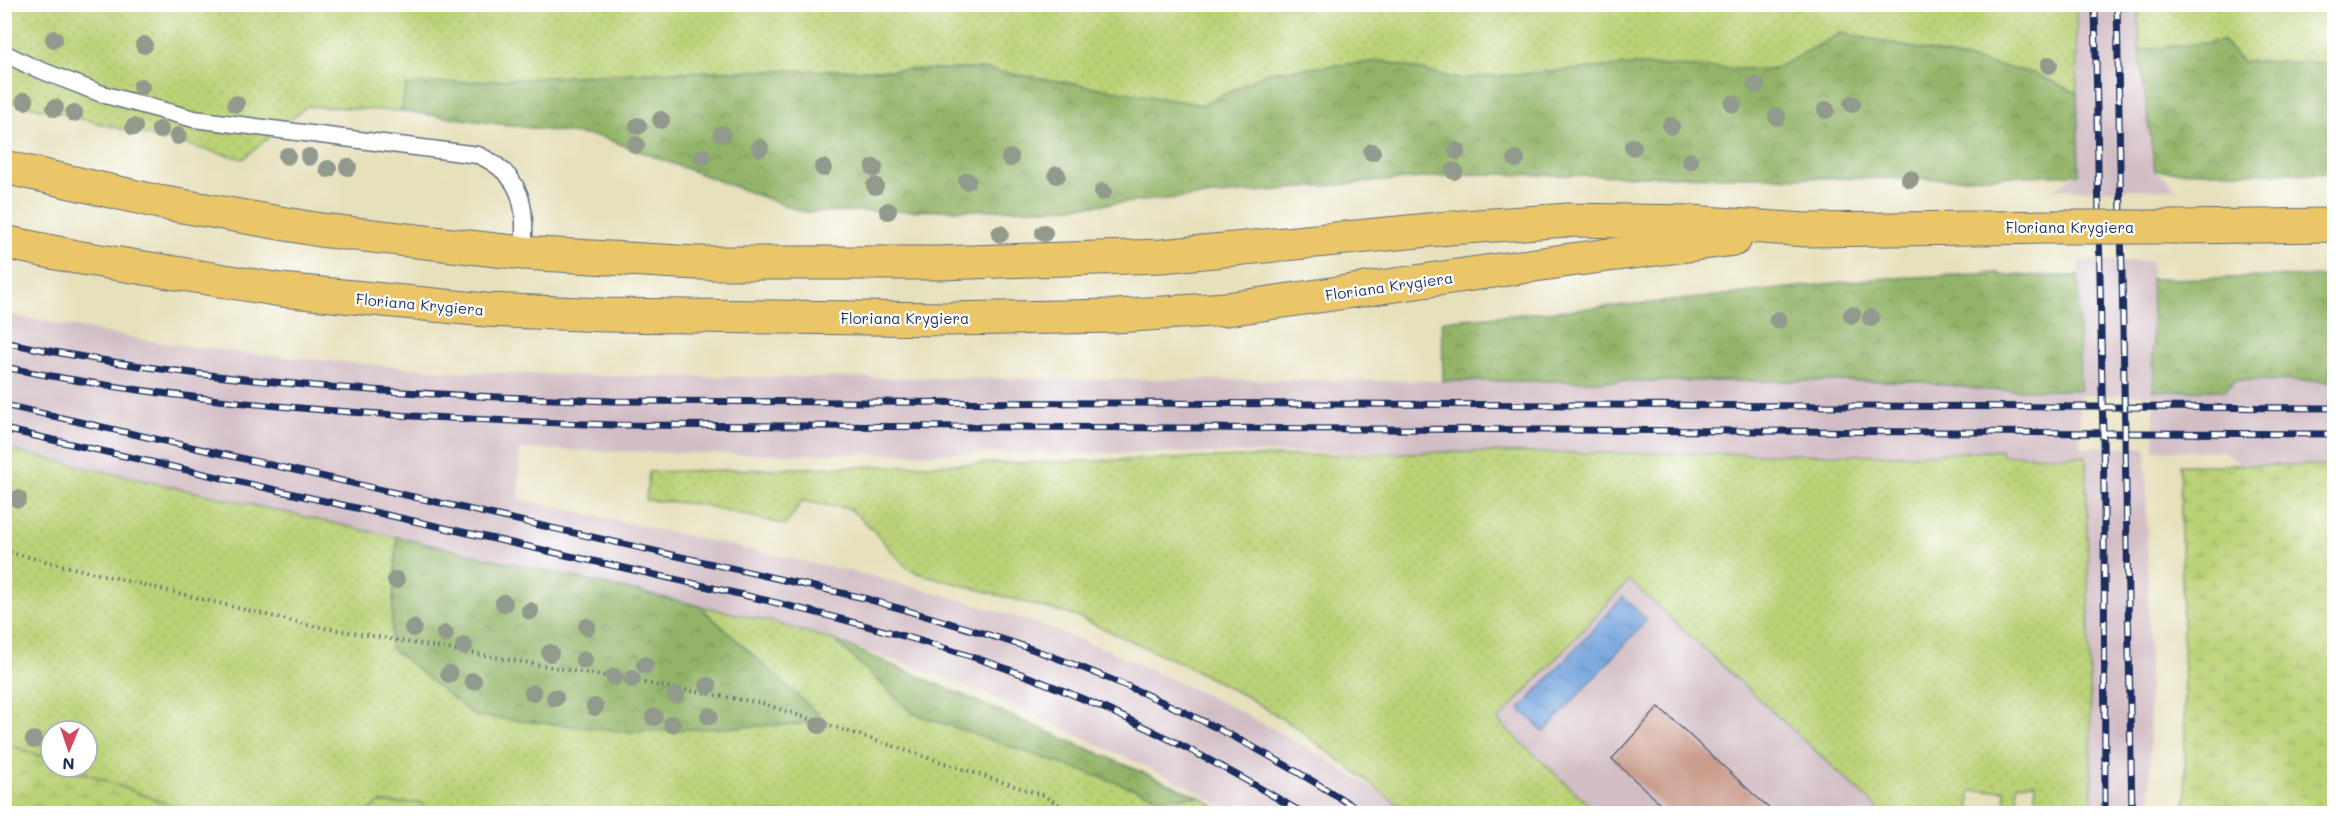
<svg xmlns="http://www.w3.org/2000/svg" width="2339" height="818" font-family="Mali,sans-serif">
<defs>
<pattern id="grass-dots" width="8" height="8" patternUnits="userSpaceOnUse" patternTransform="scale(1.5)"><rect width="8" height="8" fill="#bad276"/><path d="M2 2h.1M6 6h.1" fill="none" stroke="#9fb568" stroke-width="1.8" stroke-linecap="round"/></pattern>
<pattern id="forest-crowns" width="20" height="18" patternUnits="userSpaceOnUse" patternTransform="scale(1.5)"><rect width="20" height="18" fill="#93b467"/><path d="M2 6a3 3 0 1 1 6 0M12 15a3 3 0 1 1 6 0" fill="none" stroke="#779358"/></pattern>
<pattern id="wetland-marsh" width="20" height="14" patternUnits="userSpaceOnUse" patternTransform="scale(1.5)"><rect width="20" height="14" fill="#bad276"/><path d="M1 5h8M5 5V1M11 12h8M15 12V8" fill="none" stroke="#9fb568"/></pattern>
<pattern id="water-ripples" width="26" height="14" patternUnits="userSpaceOnUse" patternTransform="scale(1.5)"><rect width="26" height="14" fill="#72a2dc"/><path d="M2 4q2-2 4 0t4 0M15 11q2-2 4 0t4 0" fill="none" stroke="#5d84b6"/></pattern>
</defs>
<rect width="100%" height="100%" fill="#fff"/>
<filter id="ink" filterUnits="userSpaceOnUse"><feTurbulence type="fractalNoise" baseFrequency=".0167" numOctaves="2"/><feDisplacementMap in="SourceGraphic" scale="12" xChannelSelector="R" yChannelSelector="G"/><feConvolveMatrix kernelMatrix="1 2 1 2 8 2 1 2 1" color-interpolation-filters="sRGB"/></filter>
<filter id="wash" filterUnits="userSpaceOnUse"><feTurbulence type="fractalNoise" baseFrequency=".008" numOctaves="4" result="noise"/><feDisplacementMap in="SourceGraphic" scale="24" xChannelSelector="R" yChannelSelector="G"/><feGaussianBlur stdDeviation="1.35" result="paint"/><feColorMatrix in="noise" values="0 0 0 0 0 0 0 0 0 0 0 0 0 0 0 0 0 1.4 0 .05"/><feComposite in="paint" operator="in"/></filter>
<g filter="url(#wash)">
<rect width="100%" height="100%" fill="#e6e0bb"/>
<path fill="#d2bdc5" d="M2076,5H2138L2139,50L2155,171L2178,189L2052,190L2079,173Z
M2078,261H2151L2154,391L2235,380L2334,381V465L2239,464L2224,451L2154,450V395H2080V447H2146L2151,814L2092,813L2085,456L2001,455L2000,450L1912,455L1444,452L731,454L520,449L518,499L876,577L965,601L1034,623L1103,648L1232,707L1299,743L1414,813L1235,814L1188,786L1006,702L935,674L836,641L772,622L5,449V314L144,340L251,354L447,371L588,376L1443,381H1914L1987,390H2080Z
M1629,580L1883,813H1598L1498,722Z"/>
<path fill="url(#grass-dots)" stroke="#6a806a" stroke-width="1.5" d="M5,4L2076,5L2077,93L2033,73L1841,33L1773,70L1634,65L1459,79L1382,61L1269,72L1203,105L982,69L654,72L407,85L401,111L307,106L243,159L5,100Z
M2138,5H2334V63L2242,61L2223,41L2139,50Z
M4,449L772,622L836,641L1200,797L1225,813H420L423,803H379L366,814L191,813L69,767H87V731H51V760L5,743Z
M2001,450V455L2086,456L2092,813H2036L2035,783L2017,784L2018,813H2006L2005,790L1970,791V813H1883L1629,580L1498,721L1598,813H1410L1294,726L1249,698L1181,663L1075,616L918,573L906,567L869,526L850,509L802,501L786,525L699,504L646,500L649,472L1444,452L1911,455Z"/>
<path fill="url(#forest-crowns)" stroke="#577262" stroke-width="1.5" d="M1841,33L2033,73L2077,93L2079,174L1931,179L1468,174L1047,209L803,212L601,137L401,111L406,85L654,72L982,69L1203,105L1269,72L1382,61L1459,79L1634,65L1773,70Z
M2223,41L2242,61L2334,63V174L2155,171L2139,50Z
M1999,273L2000,275L2078,276L2080,390H1987L1914,381H1443L1442,321L1661,302L1872,279Z
M2334,276V381L2235,380L2226,390L2154,391L2151,279Z
M397,537L699,606L828,723L630,732L475,716L390,648Z
M836,641L1200,797L1161,798L912,713Z"/>
<path fill="url(#wetland-marsh)" stroke="#6a806a" stroke-width="1.5" d="M2180,465H2334V813H2186Z
M4,743L51,760V767H69L191,813H5Z
M379,803H424L420,813H366Z"/>
<path fill="url(#water-ripples)" stroke="#46689d" stroke-width="1.5" d="M1623,597L1647,620L1544,732L1520,709Z"/>
<g id="blocks">
<path fill="#cb9d8d" d="M1659,707L1775,814H1672L1612,759Z"/>
</g>
</g>
<g filter="url(#ink)">
<use href="#blocks" fill-opacity="0" stroke="#626d7f" stroke-width="1.5"/>
<g fill="none" stroke-linecap="round" stroke-linejoin="round">
<defs>
<path id="service" d="M4,53L30,66L102,94L194,119L478,155C524,175 527,208 523,253"/>
<path id="primary" d="M4,167L159,202L320,230L523,253L696,263H938L1162,256L1449,228L1568,220L1691,222L1806,230L2052,227
M2178,227L2334,225
M4,242L76,257L281,290L486,310L605,315L949,319L1115,316L1227,309L1570,260L1735,239"/>
</defs>
<use href="#service" stroke="#626d7f" stroke-width="19"/>
<use href="#primary" stroke="#626d7f" stroke-width="35"/>
<path stroke="#626d7f" stroke-width="4" stroke-dasharray="1.5 4.5" stroke-linecap="butt" d="M4,551L308,625L761,703L1042,795L1076,814"/>
<use href="#service" stroke="#fff" stroke-width="16"/>
<use href="#primary" stroke="#ebc669" stroke-width="33"/>
<defs>
<path id="rail" d="M2095,4L2104,493L2105,814
M2117,4L2132,814
M4,342C204,384 407,395 611,401L2334,408
M4,367C206,408 410,418 616,425L2334,434
M4,405L864,598C918,614 973,629 1026,647C1144,688 1260,745 1365,814
M4,429C187,470 369,511 552,552C683,581 815,609 944,648C1068,685 1193,747 1304,814"/>
</defs>
<use href="#rail" stroke="#1b2f5e" stroke-width="7"/>
<use href="#rail" stroke="#fff" stroke-width="4.5" stroke-dasharray="14" stroke-linecap="butt"/>
<defs>
<path id="primary-bridge" d="M2052,227H2178"/>
</defs>
<use href="#primary-bridge" stroke="#626d7f" stroke-width="35" stroke-linecap="butt"/>
<use href="#primary-bridge" stroke="#ebc669" stroke-width="33"/>
</g>
<g fill="#919a8c">
<circle cx="54" cy="39" r="9"/>
<circle cx="144" cy="45" r="9"/>
<circle cx="2049" cy="65" r="9"/>
<circle cx="1756" cy="85" r="9"/>
<circle cx="141" cy="87" r="9"/>
<circle cx="25" cy="101" r="9"/>
<circle cx="236" cy="104" r="9"/>
<circle cx="1733" cy="104" r="9"/>
<circle cx="1852" cy="104" r="9"/>
<circle cx="55" cy="108" r="9"/>
<circle cx="1826" cy="110" r="9"/>
<circle cx="74" cy="113" r="9"/>
<circle cx="1777" cy="117" r="9"/>
<circle cx="661" cy="120" r="9"/>
<circle cx="638" cy="126" r="9"/>
<circle cx="1671" cy="126" r="9"/>
<circle cx="134" cy="127" r="9"/>
<circle cx="160" cy="130" r="9"/>
<circle cx="722" cy="134" r="9"/>
<circle cx="178" cy="136" r="9"/>
<circle cx="636" cy="145" r="9"/>
<circle cx="1633" cy="147" r="9"/>
<circle cx="760" cy="148" r="9"/>
<circle cx="1457" cy="151" r="9"/>
<circle cx="1372" cy="152" r="9"/>
<circle cx="287" cy="156" r="9"/>
<circle cx="309" cy="157" r="9"/>
<circle cx="703" cy="157" r="9"/>
<circle cx="1010" cy="158" r="9"/>
<circle cx="1516" cy="159" r="9"/>
<circle cx="1690" cy="161" r="9"/>
<circle cx="348" cy="167" r="9"/>
<circle cx="823" cy="168" r="9"/>
<circle cx="874" cy="168" r="9"/>
<circle cx="328" cy="169" r="9"/>
<circle cx="1454" cy="171" r="9"/>
<circle cx="1057" cy="175" r="9"/>
<circle cx="1910" cy="179" r="9"/>
<circle cx="967" cy="181" r="9"/>
<circle cx="875" cy="186" r="9"/>
<circle cx="1103" cy="192" r="9"/>
<circle cx="888" cy="211" r="9"/>
<circle cx="1044" cy="233" r="9"/>
<circle cx="1000" cy="234" r="9"/>
<circle cx="1852" cy="315" r="9"/>
<circle cx="1871" cy="318" r="9"/>
<circle cx="1778" cy="320" r="9"/>
<circle cx="18" cy="499" r="9"/>
<circle cx="396" cy="580" r="9"/>
<circle cx="504" cy="603" r="9"/>
<circle cx="530" cy="611" r="9"/>
<circle cx="587" cy="627" r="9"/>
<circle cx="413" cy="628" r="9"/>
<circle cx="445" cy="634" r="9"/>
<circle cx="464" cy="646" r="9"/>
<circle cx="550" cy="653" r="9"/>
<circle cx="584" cy="660" r="9"/>
<circle cx="645" cy="665" r="9"/>
<circle cx="449" cy="674" r="9"/>
<circle cx="614" cy="677" r="9"/>
<circle cx="632" cy="679" r="9"/>
<circle cx="473" cy="681" r="9"/>
<circle cx="708" cy="686" r="9"/>
<circle cx="533" cy="693" r="9"/>
<circle cx="676" cy="695" r="9"/>
<circle cx="555" cy="698" r="9"/>
<circle cx="595" cy="707" r="9"/>
<circle cx="709" cy="716" r="9"/>
<circle cx="654" cy="717" r="9"/>
<circle cx="672" cy="724" r="9"/>
<circle cx="819" cy="725" r="9"/>
<circle cx="34" cy="740" r="9"/>
</g>
</g>
<g text-anchor="middle" dominant-baseline="central" stroke-width="4.5" stroke-linejoin="round" paint-order="stroke">
<g font-size="15" fill="#1b2f5e" stroke="#fff">
<text x="2070" y="227">Floriana Krygiera</text>
<text transform="translate(1389 286) rotate(-8)">Floriana Krygiera</text>
<text transform="translate(420 304) rotate(5)">Floriana Krygiera</text>
<text x="905" y="318">Floriana Krygiera</text>
</g>
</g>
<rect width="2339" height="818" fill="none" stroke="#fff" stroke-width="24"/>
<g transform="translate(69 749) rotate(182)"><circle r="28" fill="#ffffff" stroke="#a4acbf" stroke-width="1.5"/>
<path d="M0-4.5L10 22L0 15L-10 22Z" fill="#d1495b"/>
<text y="-9" font-size="16" font-weight="bold" text-anchor="middle" fill="#1b2f5e">N</text>
</g>
</svg>
